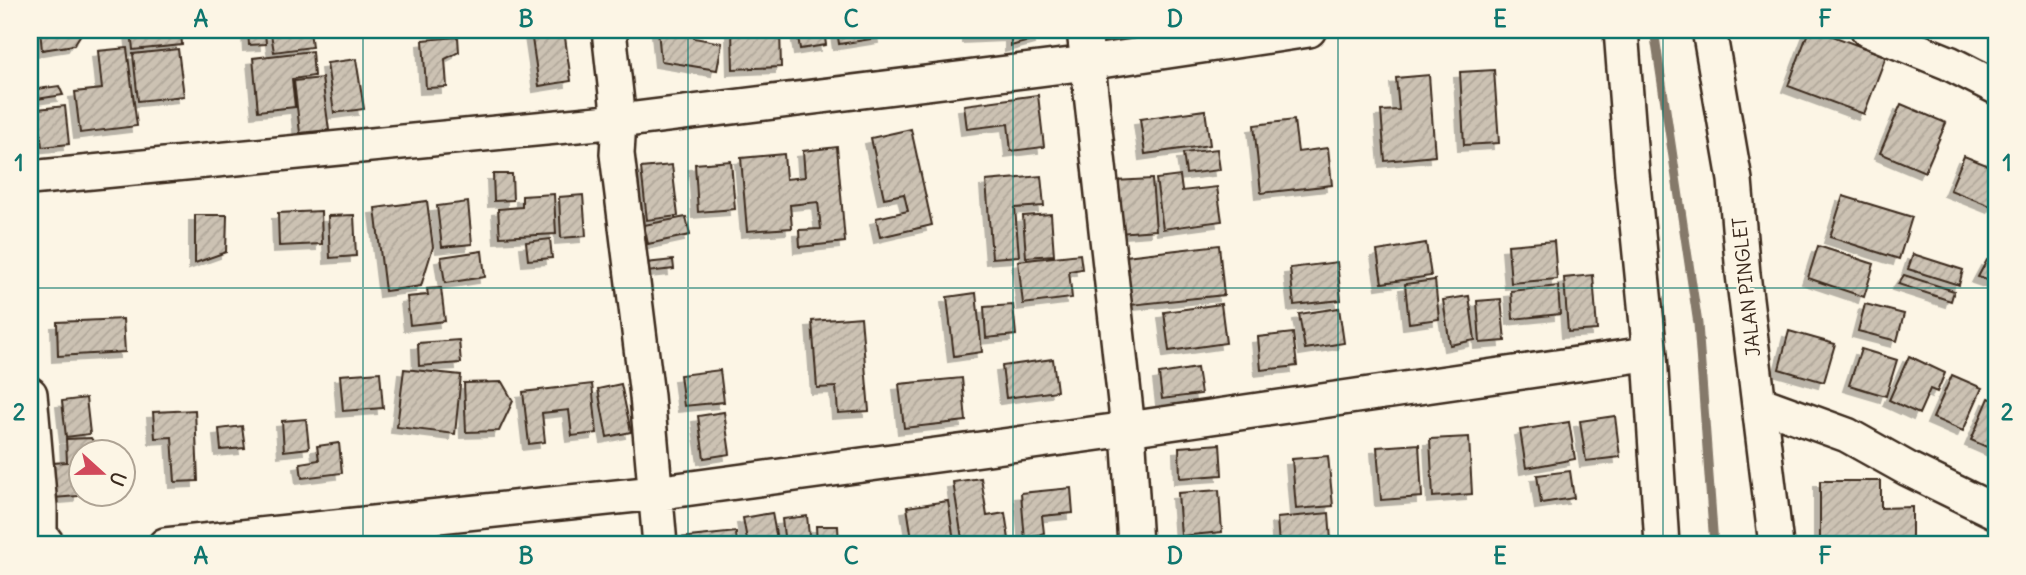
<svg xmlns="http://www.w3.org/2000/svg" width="2026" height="575" font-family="Delius,sans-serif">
<defs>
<pattern id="building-hatch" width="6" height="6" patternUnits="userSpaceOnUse" patternTransform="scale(1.75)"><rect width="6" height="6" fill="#ccc2b3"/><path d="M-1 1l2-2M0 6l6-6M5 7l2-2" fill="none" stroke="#b0a79a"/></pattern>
<filter id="shadow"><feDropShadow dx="-6" dy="6" stdDeviation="0" flood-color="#0004"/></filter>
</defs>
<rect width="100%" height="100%" fill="#fcf5e5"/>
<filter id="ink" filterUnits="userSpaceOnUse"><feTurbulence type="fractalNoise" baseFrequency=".0143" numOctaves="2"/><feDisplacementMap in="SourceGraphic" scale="14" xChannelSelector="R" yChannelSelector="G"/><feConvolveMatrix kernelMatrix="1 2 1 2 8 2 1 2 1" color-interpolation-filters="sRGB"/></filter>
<g filter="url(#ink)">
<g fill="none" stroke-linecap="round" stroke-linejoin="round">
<path stroke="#85796b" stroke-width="9" d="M1654,30L1698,324L1714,545"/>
</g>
<path fill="url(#building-hatch)" stroke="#3b2a1e" stroke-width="2" filter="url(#shadow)" d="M40,30H82L83,31L74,45L42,50Z
M131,30H181L182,45L133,50Z
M248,30H265L266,44L249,45Z
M310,30L312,47L274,52L271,34Z
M551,30H564L571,81L539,86L531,32Z
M658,30H693L694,38L722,43L717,70L661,61Z
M732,30H780L781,67L733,69Z
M797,30H824L826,45L800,49Z
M837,30H883L884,37L839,44Z
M968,30H1038L1040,38L1011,46V35L968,37Z
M1127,30H1162L1163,37L1128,41Z
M1809,30H1817L1886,56L1864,114L1788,86Z
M458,37L459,52L445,59L447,87L426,88L423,40Z
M127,48L137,126L80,133L75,92L102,89L98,51Z
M178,49L184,96L138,101L133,54Z
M312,51L314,76L292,79L295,107L258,111L253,58Z
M356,59L364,109L334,113L327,63Z
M1494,70L1499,143L1464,145L1460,72Z
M1429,75L1435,156L1385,161L1381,111L1399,110L1396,78Z
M322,78L329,130L300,133L294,81Z
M59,86L63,95L30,100V90Z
M1038,95L1044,147L1011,151L1008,124L967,129L964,105Z
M1901,104L1946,123L1925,172L1880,153Z
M65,106L69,144L42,147L38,109Z
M1205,110L1210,145L1145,154L1140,119Z
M1294,120L1298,152L1328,148L1332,185L1261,193L1254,125Z
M911,129L932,225L880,237L876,218L908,211L904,194L884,198L871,138Z
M837,147L845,242L800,247L799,230L821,229L818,202L790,205L792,228L747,231L741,158L784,154L786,179L805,177L803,151Z
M1217,149L1220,170L1186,174L1183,153Z
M1964,156L1989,166L1992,158L1996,160V200L1993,207L1950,190Z
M731,161L735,209L698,212L695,164Z
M672,165L678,216L647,220L641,168Z
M493,174H512L513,200L494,201Z
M1041,176L1044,206L1015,208L1019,256L992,258L986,181Z
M1180,176L1182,191L1217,187L1222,221L1163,229L1156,179Z
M1152,179L1156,230L1118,233L1114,181Z
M554,194L556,234L500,237L498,209L522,207V196Z
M583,195L586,236L561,238L559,197Z
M1843,196L1912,217L1899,259L1830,237Z
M427,201L433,247L421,286L385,291L375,208Z
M468,202L472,244L442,247L437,206Z
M321,211L322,244L279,246L278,213Z
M1051,214L1054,255L1026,257L1023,216Z
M195,215H227L226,252L195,263Z
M354,215L356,256L330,258L328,216Z
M686,217L690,235L648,244L644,225Z
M550,239L552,258L528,260L526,242Z
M1554,241L1557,279L1511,283L1508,245Z
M1426,243L1431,276L1382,283L1377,251Z
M1219,245L1224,295L1131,305L1126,256Z
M1818,246L1874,264L1864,297L1808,278Z
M482,251L485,277L445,283L441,257Z
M1080,254L1082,269L1069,271L1072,298L1023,304L1018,261Z
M1913,254L1963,270L1959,285L1908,269Z
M673,260L674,269L647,272L646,263Z
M1987,260L1996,264V283L1978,277Z
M1337,262L1341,300L1294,305L1290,268Z
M1593,275L1597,330L1568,332L1564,278Z
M1904,275L1954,291L1951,301L1898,284Z
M1435,280L1439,319L1409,323L1405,284Z
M1558,286L1560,314L1513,319L1511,291Z
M441,288L445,321L410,325L407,297L428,295L427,289Z
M976,293L982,352L954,356L947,297Z
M1469,296L1475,340L1450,345L1443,300Z
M1501,299L1505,341L1480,343L1477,301Z
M1221,304L1226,343L1169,351L1164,312Z
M1865,304L1904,314L1897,341L1858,331Z
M1013,305L1016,335L986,338L984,307Z
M1339,308L1344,343L1305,349L1299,314Z
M861,317L869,411L838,413L836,387L817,388L812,321Z
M123,319L125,352L58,356L57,322Z
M1789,331L1835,344L1824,382L1779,369Z
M1293,333L1297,366L1261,370L1258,337Z
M459,340L461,363L419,366L418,343Z
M1861,349L1897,360L1886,396L1849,385Z
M1909,356L1945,373L1937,392L1930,389L1919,414L1889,400Z
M1053,359L1057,391L1006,398L1002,366Z
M1197,368L1201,394L1162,399L1159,374Z
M404,369L461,375L455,434L397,427Z
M720,370L724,402L684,406L680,375Z
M380,372L383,408L343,411L340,375Z
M1952,375L1982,388L1963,431L1933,418Z
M962,378L966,421L904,428L899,384Z
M502,382L513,401L499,431L466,432L464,383Z
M592,384L597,433L572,436L569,410L542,413L545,442L529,444L523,392Z
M621,384L631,432L607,437L598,389Z
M86,398L90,434L66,437L62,401Z
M1989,398L1996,401V451L1971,440Z
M195,410L198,481L175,482L172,437L155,438L153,412Z
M724,412L730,454L704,458L698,416Z
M1615,416L1620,457L1586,461L1580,421Z
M306,419L309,448L284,451L282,421Z
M1569,422L1575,459L1526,468L1520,430Z
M242,426L245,448L221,450L219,429Z
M1469,437L1472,494L1433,497L1430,439Z
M91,438L98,449V452H80V494L78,496L54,498L52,463L67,462L66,439Z
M339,443L342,473L302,478L300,463L319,460L317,446Z
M1220,444L1222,475L1180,478L1179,447Z
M1419,444L1422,497L1381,500L1377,447Z
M1328,456L1333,506L1296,509L1292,459Z
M1570,471L1574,498L1541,503L1537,475Z
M981,478L987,516L1005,513L1009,539L963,545L953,482Z
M1820,481H1881V508L1912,507V544L1820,545Z
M1071,488L1073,513L1042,516L1044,533L1025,540L1021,493Z
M1219,490L1222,532L1181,536L1178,493Z
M948,501L954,541L931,545H913L907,507Z
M772,513L778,545H748L743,518Z
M1329,513L1331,541L1279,545L1277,518Z
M807,516L810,545H785L782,519Z
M816,526H838L839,545H817Z
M736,532L737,545H681L680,538Z"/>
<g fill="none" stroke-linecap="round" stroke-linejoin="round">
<defs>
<path id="street" d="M609,30L619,121L617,154L647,396L660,545
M1084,30L1128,429L1135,545
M1621,30L1632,173L1650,355L1662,545
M1709,30L1735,180L1743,274L1776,545
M1868,30L1949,63L1996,87
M30,178L619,121L1087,63L1309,30
M30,394L40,507V534L48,545
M1759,403L1847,435L1908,469L1996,512
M165,545L655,493L1128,429L1639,355H1650"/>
</defs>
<use href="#street" stroke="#3b2a1e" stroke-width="38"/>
<use href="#street" stroke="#fcf5e5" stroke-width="33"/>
</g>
</g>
<path fill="none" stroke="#0f766e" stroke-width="2" stroke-opacity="0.55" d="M363,30V545M688,30V545M1013,30V545M1338,30V545M1663,30V545M30,288H1996"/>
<g text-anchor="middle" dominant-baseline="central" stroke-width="5" stroke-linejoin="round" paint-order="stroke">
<g font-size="19" fill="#3b2a1e" stroke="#fcf5e5">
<text transform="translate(1746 287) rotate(-96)">JALAN PINGLET</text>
</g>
</g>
<rect width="2026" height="575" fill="none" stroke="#fcf5e5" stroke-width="77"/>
<g transform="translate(102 473) rotate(111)"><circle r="33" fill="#fcf5e5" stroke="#afa495" stroke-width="2"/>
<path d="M0-5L12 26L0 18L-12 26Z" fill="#d1495b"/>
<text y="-10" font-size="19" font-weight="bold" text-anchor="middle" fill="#3b2a1e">U</text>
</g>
<rect x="38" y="38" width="1950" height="498" fill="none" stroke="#0f766e" stroke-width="2.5"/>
<g font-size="23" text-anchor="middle" font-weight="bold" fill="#0f766e">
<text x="201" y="27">A</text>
<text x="526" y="27">B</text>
<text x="851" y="27">C</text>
<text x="1175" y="27">D</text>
<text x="1500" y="27">E</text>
<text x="1825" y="27">F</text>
<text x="19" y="171">1</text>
<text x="2007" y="171">1</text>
<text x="19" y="420">2</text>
<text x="2007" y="420">2</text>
<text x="201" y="564">A</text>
<text x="526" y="564">B</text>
<text x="851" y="564">C</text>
<text x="1175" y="564">D</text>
<text x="1500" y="564">E</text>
<text x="1825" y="564">F</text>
</g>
</svg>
